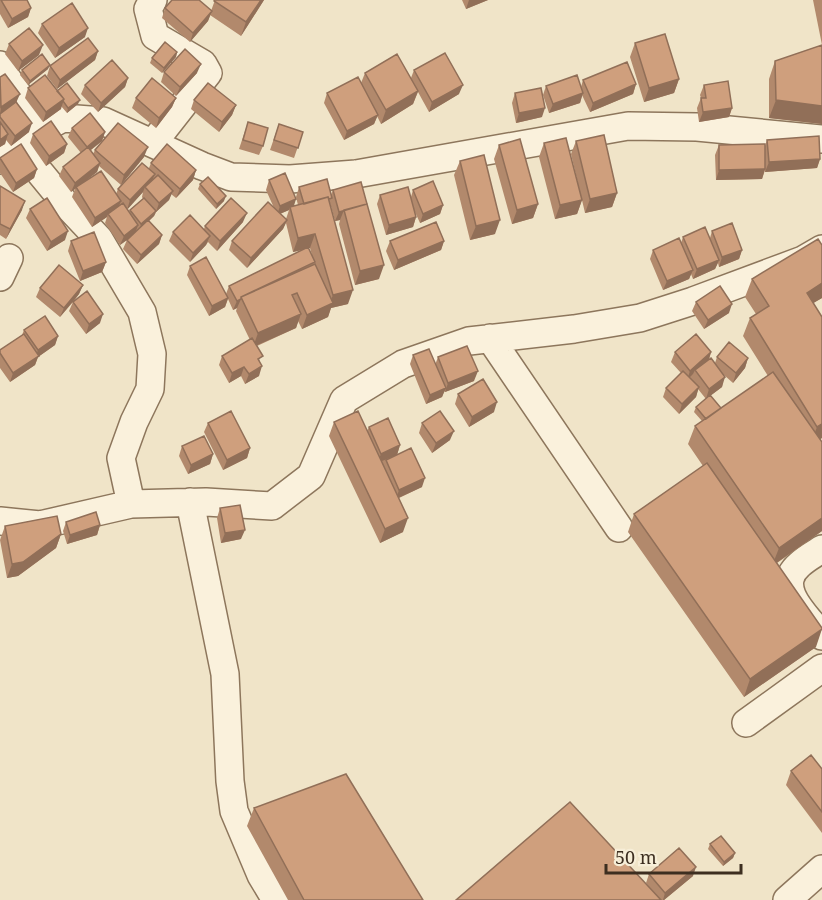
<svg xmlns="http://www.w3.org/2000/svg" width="822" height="900" font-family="'Noto Serif',serif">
<rect width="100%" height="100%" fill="#f0e4c8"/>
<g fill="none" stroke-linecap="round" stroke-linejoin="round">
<defs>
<path id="minor" d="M153,0L148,9L155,36L203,64L208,73L153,143
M0,65L4,74L42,129
M19,147L65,203L99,239L142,312L152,354L150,389L134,422L121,458L131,504
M0,160L42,129L63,118L103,121L202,166L231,177L290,179L356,174L628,126L697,127L822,139
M0,277L9,258
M490,338L619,528
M190,502L225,674L230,781L234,811L261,875L276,900
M0,521L40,525L131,504L206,502L272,506L311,476L344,400L403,364L469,341L574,329L640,318L693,301L803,260L822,249
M822,549C814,554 805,559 799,565C773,588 807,616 822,636
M746,723L822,668
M787,900L822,869"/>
</defs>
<use href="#minor" stroke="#8d765c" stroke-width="30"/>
<use href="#minor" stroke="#faf1dc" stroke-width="27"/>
</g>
<path fill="#b2896c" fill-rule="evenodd" d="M0,0H27L31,8L28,17L8,28L0,14Z
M215,0H264L241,36L210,15L208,21L190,42L162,18L165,8L211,11Z
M462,0H488L466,9Z
M813,0H822V124L769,118V79L775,61L822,45Z
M42,24L85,37L55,58L38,33Z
M635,43L679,79L674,93L644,102L630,57Z
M9,44L39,55L18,71L5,54Z
M98,51L95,60L57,89L47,76L50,66Z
M177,52L176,57L162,73L150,63L152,58Z
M48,69L28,85L20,75L22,70Z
M414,70L459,94L429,112L418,92L413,104L381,124L377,116L374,124L344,140L324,103L327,93L361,83L365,73L411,78Z
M164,72L197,73L176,96L161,82Z
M0,77L17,102L29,132L11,146L6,140L5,144L0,147Z
M128,78L125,87L98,112L81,94L85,85Z
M583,80L636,84L633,94L590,112L582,95L580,103L549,113L543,95L546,86L581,87Z
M704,85L732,108L729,117L699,122L697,108L701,98L700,95Z
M28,88L57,91L78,104L67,113L61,106V109L43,122L25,98Z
M515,93L542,117L516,123L512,103Z
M136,98H176L172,107L156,128L132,108Z
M194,100L236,105L232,115L219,132L191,109Z
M248,122L263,146L259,155L239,149Z
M279,124L303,132L294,158L270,150Z
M72,128L105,132L102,141L91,150L93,154L95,150L144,157L121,185L99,166L97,172L84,182L116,194L118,189L149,168L151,163L196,170L193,180L176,198L171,194L169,200L156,212L154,216L149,221L162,235L159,244L137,264L123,249L127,240L120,245L105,223L107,217L92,227L72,197L75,189L71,192L59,176L63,167L81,153L68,137ZM143,192L142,197L143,199L130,210L129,212L127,209Z
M33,134L67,144L64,153L46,166L30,143Z
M767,140L820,159L817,168L765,172V170L762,179L716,180L715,155L719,145L765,146Z
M576,141L617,193L612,207L585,213L582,200L577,214L555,219L539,157L544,143L578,184L571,154Z
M499,145L538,204L533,218L512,224L494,159Z
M0,158L37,169L34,178L13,192L0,173Z
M460,161L495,234L470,240L454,175Z
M269,180L293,206L298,205L296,197L299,187L331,195L333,190L379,279L355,285L339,224L340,220L335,221L330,203L348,304L331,308L328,317L302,329L298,321L296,328L257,346L260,363L259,376L245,384L241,376L229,383L219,365L222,356L250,340L236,311L237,308L233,310L228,299L225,307L209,316L187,275L190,266L226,294L229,286L302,250L293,252L286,223L283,229L247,268L229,250L232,241L274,208L266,190ZM289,210L286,219L280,214ZM308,248H310L313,259Z
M200,184L224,201L216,209L198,189Z
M0,186L22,210L6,239L0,235Z
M413,190L443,205L440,214L420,223L415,212L416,217L413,227L386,235L377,204L380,195L411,197Z
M30,209L65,240L47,251L26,218Z
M243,222L217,251L208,242L206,245L190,262L169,241L173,232L204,229L205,226Z
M712,231L742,250L739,259L719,267L718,263L715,269L693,279L691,274L689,279L663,290L650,259L653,250L681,243L683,237L710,238Z
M71,241L106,262L102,272L80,281L68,251Z
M390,241H444L441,250L394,270L386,251Z
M822,245V298L813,303L822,317V438L820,439L822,531L777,563L816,647L744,697L628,532L634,514L703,466L688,444L695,426L702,421L694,412L696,407L706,399L698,389L696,397L679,414L663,397L666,388L681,373L671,362L675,352H711L709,360L715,363L717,357L748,358L745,368L733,383L724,375L722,387L710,396L721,408L768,376L743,336L750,318L756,314L745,297L752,279Z
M83,285L79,294L74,301L100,323L86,334L69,311L73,302L60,317L36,297L40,288Z
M696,302L729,313L704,329L692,311Z
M24,330L58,336L55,345L38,357L35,365L10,382L0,368V350L22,335Z
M413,355L435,365L438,357L474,381L445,392L444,391L442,397L426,404L410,364Z
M458,394L494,412L469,427L455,404Z
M334,422L367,431L369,427L400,445L397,455L422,487L399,498L403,532L380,543L329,436Z
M208,423L250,448L247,458L223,470L204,432Z
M422,423L450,440L432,453L419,433Z
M182,446L213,454L210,464L188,474L179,456Z
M220,508L241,539L221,543L217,518Z
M66,522L100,525L97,535L67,544L63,531Z
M5,526L61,534L56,548L18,576L7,578L0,540Z
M822,769V833L786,785L791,771Z
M254,808L423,900H288L247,826Z
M710,844L735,853L733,858L723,866L708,849Z
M649,874L693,876L664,900H456L654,893L646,883Z"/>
<path fill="#916f58" d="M261,0H264L241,36L246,22Z
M469,0H488L466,9Z
M31,8L28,17L8,28L12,19Z
M212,11L208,21L190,42L193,33Z
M88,28L85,37L55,58L59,48Z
M43,45L39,55L18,71L22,61Z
M98,51L95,60L57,89L60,80Z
M177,52L176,57L162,73L164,68Z
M201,64L197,73L176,96L180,87Z
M50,65L48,69L28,85L30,81Z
M128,78L125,87L98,112L101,103Z
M679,79L674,93L644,102L649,88Z
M636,84L633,94L590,112L593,103Z
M463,85L459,94L429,112L432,102Z
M418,91L413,104L381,124L386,110Z
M583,93L580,103L549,113L553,104Z
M20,94L16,103L0,115L1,107Z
M176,98L172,107L156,128L159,118Z
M64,99L61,109L43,122L46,112Z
M80,100L78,104L67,113L68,108Z
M776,100L822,106V124L769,118Z
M236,105L232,115L219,132L222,122Z
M545,108L542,117L516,123L519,113Z
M732,108L729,117L699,122L703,112Z
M378,115L374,124L344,140L347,131Z
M32,123L29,132L11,146L15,136Z
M105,132L102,141L83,156L87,147Z
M8,134L5,144L0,147V140Z
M67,144L64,153L46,166L49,156Z
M148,147L144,157L121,185L124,175Z
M820,159L817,168L765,172L769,162Z
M100,163L97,172L71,192L75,183Z
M37,169L34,178L13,192L16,183Z
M765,169L762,179L716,180L719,170Z
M196,170L193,180L176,198L180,189Z
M155,174L151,183L145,187L143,192L127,210L130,200Z
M173,191L169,200L156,212L154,216L140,229L141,224L156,212L159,203Z
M617,193L612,207L585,213L590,199Z
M226,196L224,201L216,209L217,204Z
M296,199L293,209L290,207L289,210L277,215L280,206Z
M582,200L577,214L555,219L560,205Z
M25,201L22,210L6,239L10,229Z
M121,201L117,211L108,214L107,217L92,227L95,218Z
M367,204L344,210L340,220L335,221L339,212Z
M538,204L533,218L512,224L517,210Z
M443,205L440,214L420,223L423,214Z
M247,213L243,222L217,251L220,241Z
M416,217L413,227L386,235L389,225Z
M287,220L283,229L247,268L251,258Z
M500,220L495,234L470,240L476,226Z
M138,225L135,234L120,245L124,236Z
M68,231L65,240L47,251L51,242Z
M315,234L310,248L293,252L298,238Z
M162,235L159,244L137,264L141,255Z
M210,236L206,245L190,262L193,253Z
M444,241L441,250L394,270L398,260Z
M742,250L739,259L719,267L722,257Z
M719,260L715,269L693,279L697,269Z
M106,262L102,272L80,281L83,271Z
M384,265L379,279L355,285L360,271Z
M693,270L689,279L663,290L667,281Z
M822,283V298L800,311L807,293Z
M83,285L79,294L60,317L64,308Z
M353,290L348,304L331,308L328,317L302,329L307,315L329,304L333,295Z
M228,298L225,307L209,316L212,306Z
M241,299L237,308L233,310L237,301Z
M732,304L729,313L704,329L708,320Z
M103,314L100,323L86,334L89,324Z
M301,314L296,328L253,347L258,333Z
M58,336L55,345L38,357L35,365L10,382L13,373L35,358L38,350Z
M711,352L708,362L695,370L693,374L687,380L690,371Z
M748,358L745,368L733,383L736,373Z
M262,366L259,376L245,384L249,374Z
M244,367L241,376L229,383L232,373Z
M478,371L474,381L445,392L448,383Z
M725,377L722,387L706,399L709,389Z
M699,387L696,397L679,414L682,404Z
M446,388L442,397L426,404L430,395Z
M497,402L494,412L469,427L472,417Z
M822,424V438L810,445L817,427Z
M454,431L450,440L432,453L436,443Z
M400,445L397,455L377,463L381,454Z
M250,448L247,458L223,470L227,460Z
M213,454L210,464L188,474L191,465Z
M425,478L422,487L396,499L399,490Z
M408,518L403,532L380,543L385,529Z
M822,518V531L772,566L779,548Z
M100,525L97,535L67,544L70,535Z
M245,530L241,539L221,543L225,533Z
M61,534L56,548L18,576L7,578L12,564Z
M822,629L816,647L744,697L750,679Z
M735,853L733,858L723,866L724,862Z
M696,867L693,876L664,900H663L665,893Z"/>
<path fill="#cf9f7d" stroke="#916f58" stroke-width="1.5" d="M1,0H27L31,8L12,19Z
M172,0H199L212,11L193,33L165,8Z
M215,0H261L246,22L214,1Z
M72,3L88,28L59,48L42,24Z
M29,28L43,45L22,61L9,44Z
M665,34L679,79L649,88L635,43Z
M88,38L98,51L60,80L50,66Z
M165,42L177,52L164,68L152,58Z
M822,45V106L776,100L775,61Z
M185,49L201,64L180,87L164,72Z
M445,53L463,85L432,102L414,70Z
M42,54L50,65L30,81L22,70Z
M397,54L418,91L386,110L365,73Z
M112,60L128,78L101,103L85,85Z
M627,62L636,84L593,103L583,80Z
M5,74L20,94L1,107L0,77Z
M45,75L64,99L46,112L28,88Z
M577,75L583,93L553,104L546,86Z
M358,77L378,115L347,131L327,93Z
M152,78L176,98L159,118L136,98Z
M728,81L732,108L703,112L701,98H706L704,85Z
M67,83L80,100L68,108L63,101L64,99L57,91Z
M208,83L236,105L222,122L194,100Z
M541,88L545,108L519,113L515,93Z
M16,102L32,123L15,136L0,117V114Z
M90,113L105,132L87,147L72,128Z
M51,121L67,144L49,156L33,134Z
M0,122L8,134L0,140Z
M248,122L268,128L263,146L243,140Z
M118,123L148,147L124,175L95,150Z
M279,124L303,132L298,148L274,140Z
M604,135L617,193L590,199L576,141Z
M819,136L820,159L769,162L767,140Z
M566,138L582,200L560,205L544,143Z
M520,139L538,204L517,210L499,145Z
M21,144L37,169L16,183L0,158Z
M167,144L196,170L180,189L151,163Z
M765,144V169L719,170V145Z
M88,147L100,163L75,183L63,167Z
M484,155L500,220L476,226L460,161Z
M142,163L155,174L130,200L118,189Z
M101,171L121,201L95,218L76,187Z
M285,173L296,199L280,206L269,180Z
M158,175L173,191L159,203L145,187Z
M208,177L226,196L217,204L200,184Z
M327,179L332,198L329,199L328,197L304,204L299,187Z
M433,181L443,205L423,214L413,190Z
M361,182L367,204L339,212L333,190Z
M0,186L25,201L10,229L0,224Z
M408,187L416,217L389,225L380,195Z
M328,197L353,290L333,295L315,234L298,238L290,207Z
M47,198L68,231L51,242L30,209Z
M144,198L156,211L141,224L130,210Z
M231,198L247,213L220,241L205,226Z
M268,202L287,220L251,258L232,241Z
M123,203L138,225L124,236L108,214Z
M367,204L384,265L360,271L344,210Z
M190,215L210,236L193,253L173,232Z
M148,220L162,235L141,255L127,240Z
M436,222L444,241L398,260L390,241Z
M732,223L742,250L722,257L712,231Z
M705,227L719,260L697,269L683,237Z
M94,232L106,262L83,271L71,241Z
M679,238L693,270L667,281L653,250Z
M818,239L822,245V283L807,293L822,317V424L817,427L750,318L769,306L752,279Z
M308,247L315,262L241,297V299L237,301L229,286Z
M206,257L228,298L212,306L190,266Z
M315,264L333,303L307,315L297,293L292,295L301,314L258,333L241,297Z
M59,265L83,285L64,308L40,288Z
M720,286L732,304L708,320L696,302Z
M87,291L103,314L89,324L73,302Z
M45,316L58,336L38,350L24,330Z
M24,334L39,356L13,373L0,353V350Z
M696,334L711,352L690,371L675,352Z
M252,338L263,356L258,359L262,366L249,374L244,367L232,373L222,356Z
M729,342L748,358L736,373L717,357Z
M467,346L478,371L448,383L438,357Z
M429,349L446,388L430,395L413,355Z
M711,358L725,377L709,389L695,370Z
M683,371L699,387L682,404L666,388Z
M773,372L822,442V518L779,548L695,426Z
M483,379L497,402L472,417L458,394Z
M710,395L721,408L706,419L696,407Z
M231,411L250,448L227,460L208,423Z
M358,411L408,518L385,529L334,422Z
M440,411L454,431L436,443L422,423Z
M388,418L400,445L381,454L369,427Z
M204,436L213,454L191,465L182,446Z
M411,448L425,478L399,490L386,460Z
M707,463L822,628V629L750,679L634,514Z
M240,505L245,530L225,533L220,508Z
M96,512L100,525L70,535L66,522Z
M57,516L61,534L23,562L12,564L5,526Z
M811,755L822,769V812L791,771Z
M346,774L423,900H304L254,808Z
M570,802L661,900H456Z
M721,836L735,853L724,862L710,844Z
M679,848L696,867L665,893L649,874Z"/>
<path d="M606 864v9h135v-9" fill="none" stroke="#3d2e20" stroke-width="3"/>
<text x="615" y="864" font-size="18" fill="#3d2e20" stroke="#f7eed8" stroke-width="4.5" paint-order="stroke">50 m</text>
</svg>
